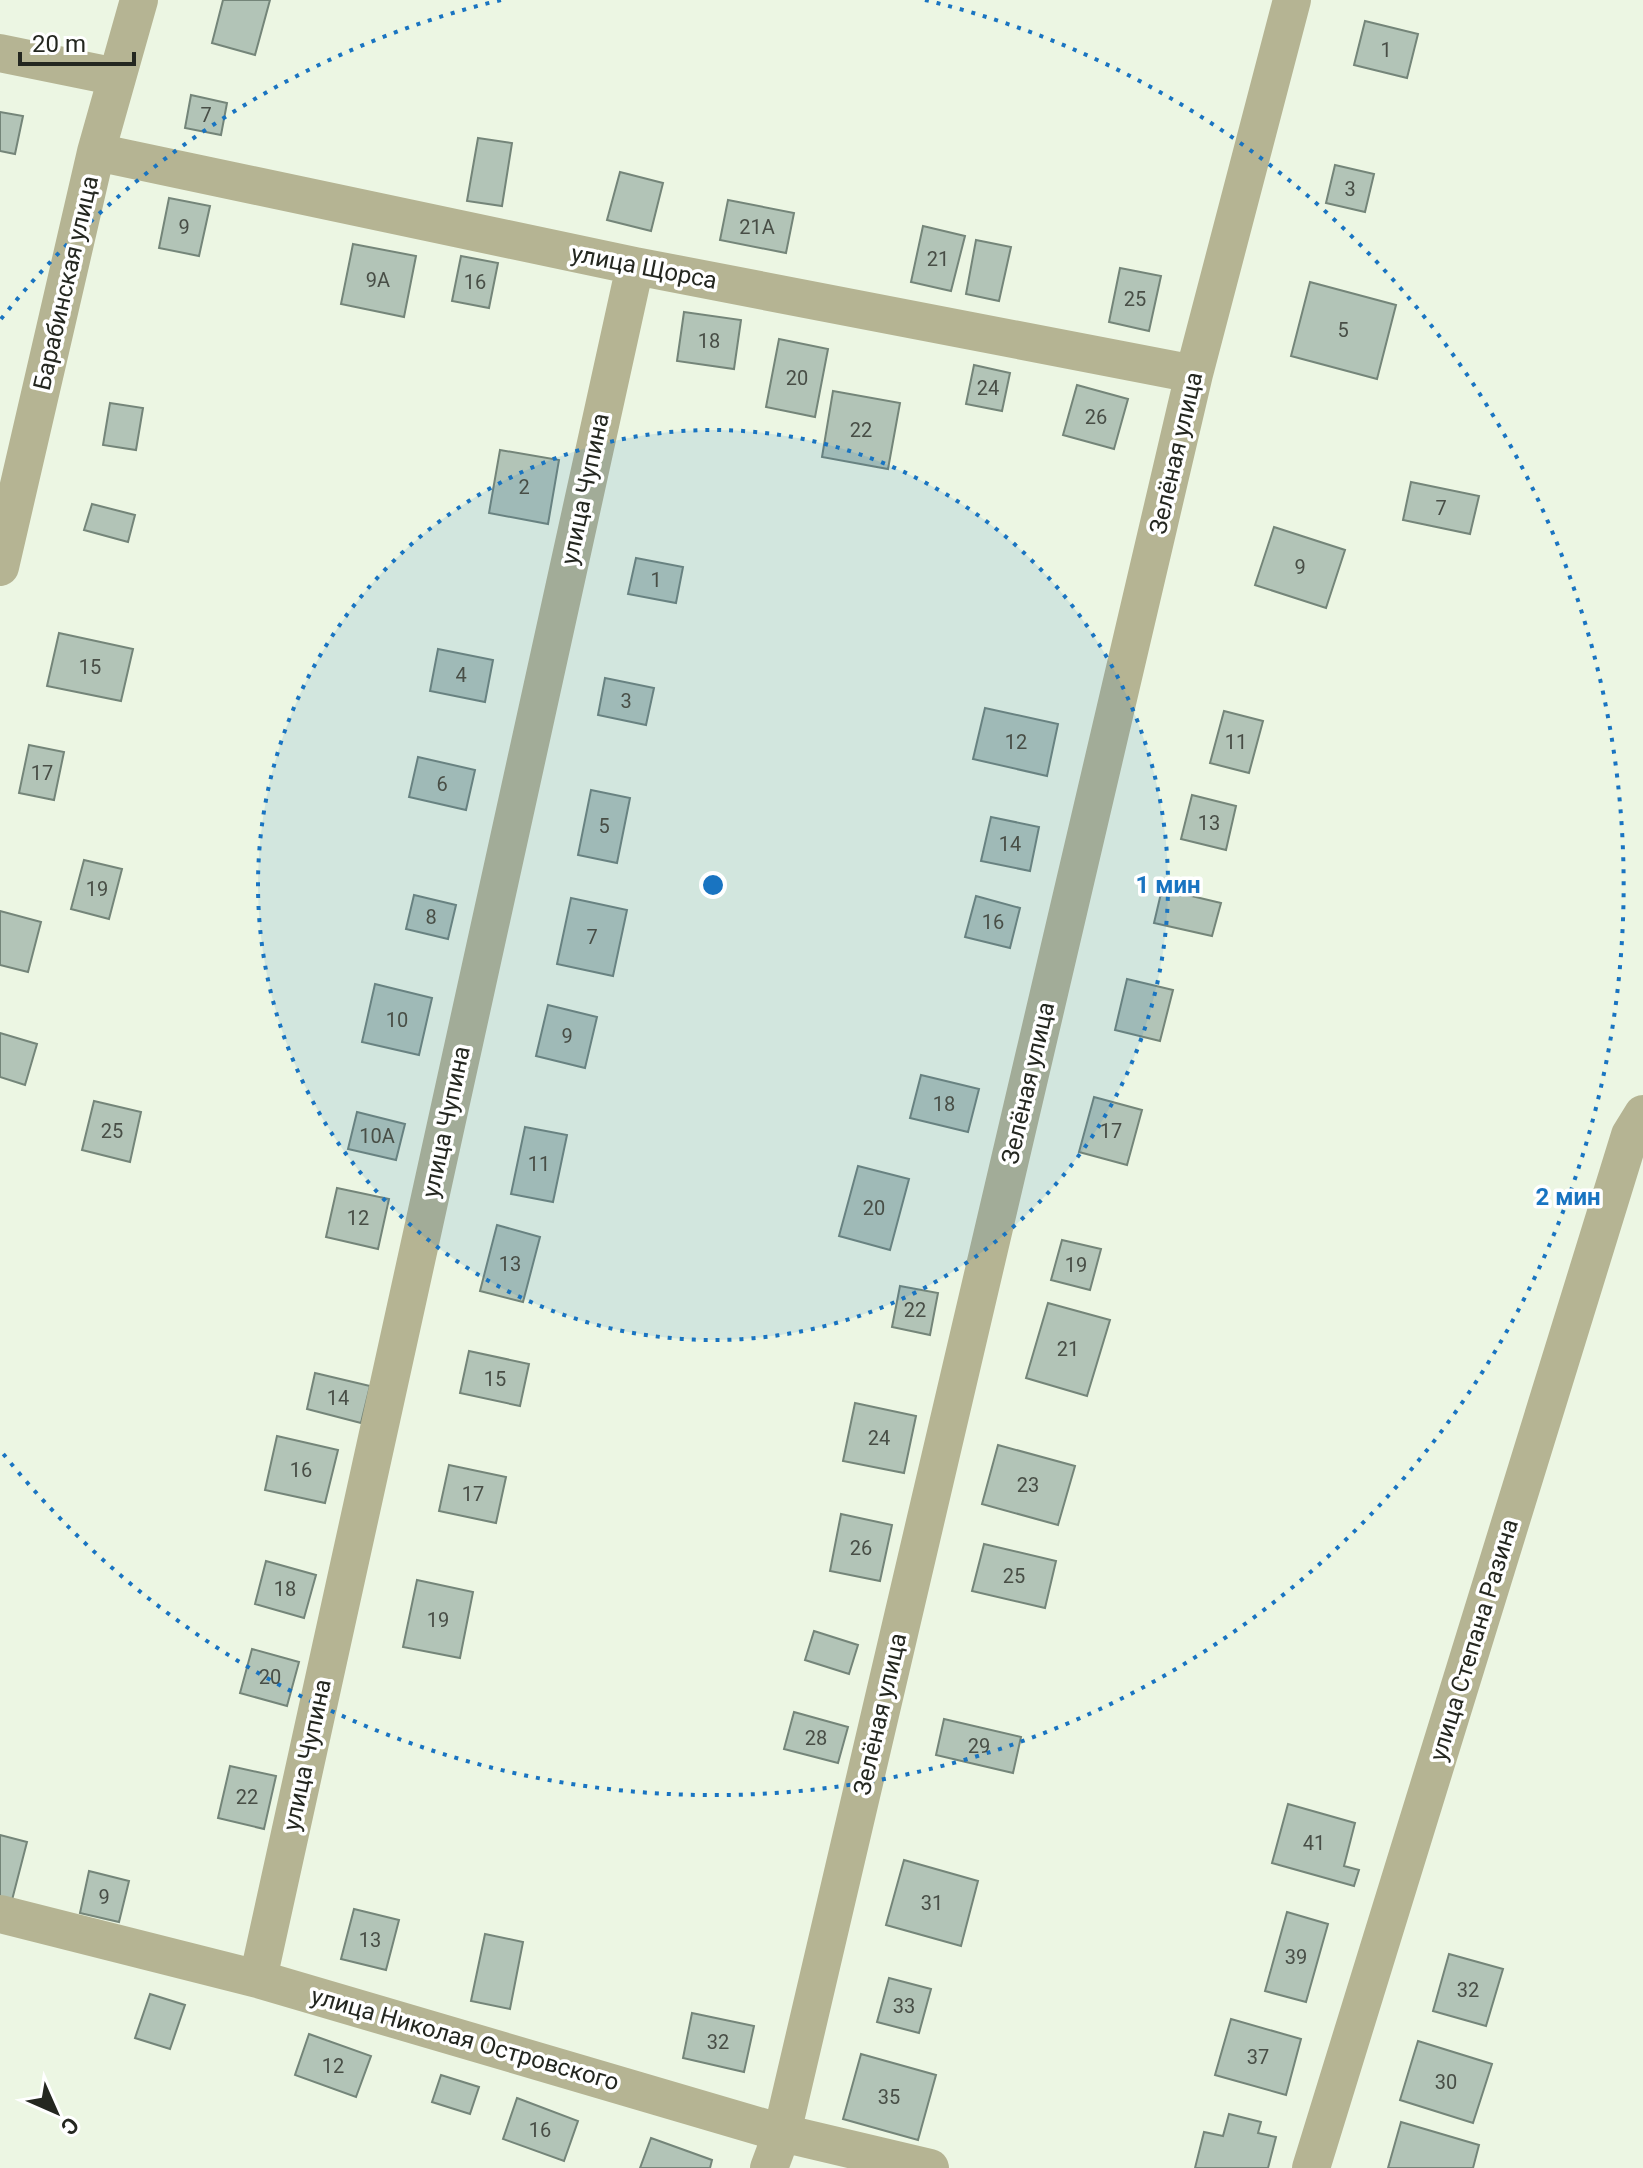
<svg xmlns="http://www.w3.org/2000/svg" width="1643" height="2168" font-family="Roboto,sans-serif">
<rect width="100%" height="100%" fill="#ecf6e3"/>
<path fill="#b2c4b7" stroke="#748579" stroke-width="2" d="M223,0H270L255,55L212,43Z
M1365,21L1418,34L1407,78L1354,65Z
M191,95L227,103L221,135L185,128Z
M0,112L23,116L15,154L0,151Z
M478,138L512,143L502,206L467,201Z
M1335,165L1374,174L1365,212L1326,203Z
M620,172L663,183L651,231L607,220Z
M169,198L210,206L199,256L159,248Z
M728,200L794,213L786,253L720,240Z
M923,226L965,236L951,291L911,282Z
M976,240L1011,247L999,301L966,294Z
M353,244L416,256L404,317L341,304Z
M461,256L498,263L489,308L452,301Z
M1120,268L1161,276L1149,331L1109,322Z
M1310,282L1396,305L1377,379L1291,356Z
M684,312L741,320L734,369L677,361Z
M779,339L828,349L815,417L766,407Z
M974,365L1010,373L1002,411L966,404Z
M1077,385L1128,399L1114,449L1063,435Z
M833,391L900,403L888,469L822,457Z
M110,403L143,408L136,450L103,445Z
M500,450L559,460L548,524L489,513Z
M1411,482L1479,496L1470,534L1403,520Z
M92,504L135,515L128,542L84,530Z
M1274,527L1345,550L1326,608L1255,585Z
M636,558L683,567L676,603L628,594Z
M59,633L133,649L121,701L47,686Z
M438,649L493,660L485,702L430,691Z
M605,678L654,688L646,725L598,715Z
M985,708L1058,724L1047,776L973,759Z
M1224,711L1263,721L1249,773L1210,763Z
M29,745L64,752L54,800L19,793Z
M418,757L475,770L466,810L409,797Z
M591,790L630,798L617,863L578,855Z
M1192,795L1236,806L1226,850L1181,839Z
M991,817L1039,827L1030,871L981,861Z
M84,860L122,869L109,919L71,909Z
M1162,889L1221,903L1212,936L1154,923Z
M414,895L456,905L448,939L406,929Z
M976,896L1020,908L1010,948L965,937Z
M571,898L627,910L613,976L557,964Z
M0,911L41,922L28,972L0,965Z
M1127,979L1173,990L1160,1041L1115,1030Z
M375,984L432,998L419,1055L362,1042Z
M548,1005L597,1017L585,1068L536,1056Z
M0,1033L37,1044L25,1085L0,1077Z
M921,1075L979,1089L968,1132L910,1118Z
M1094,1097L1142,1110L1127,1165L1079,1152Z
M94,1101L141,1112L130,1162L82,1150Z
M357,1112L405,1124L396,1160L348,1149Z
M525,1127L567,1135L553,1202L511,1194Z
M858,1166L909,1179L890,1250L839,1236Z
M337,1188L389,1199L378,1249L326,1237Z
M497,1225L540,1237L523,1302L480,1291Z
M1062,1240L1101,1249L1090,1290L1051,1280Z
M900,1286L938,1293L930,1335L892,1327Z
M1048,1303L1110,1320L1087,1396L1026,1378Z
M469,1351L529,1364L520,1406L460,1393Z
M315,1373L370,1386L361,1423L307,1409Z
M855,1403L916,1416L904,1473L843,1461Z
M277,1436L338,1450L325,1503L265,1490Z
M998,1445L1075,1466L1058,1525L982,1504Z
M449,1465L506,1477L496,1523L439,1511Z
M841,1514L892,1525L880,1581L830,1571Z
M984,1544L1056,1561L1045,1608L972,1591Z
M266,1561L316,1575L304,1618L255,1604Z
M417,1580L473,1592L460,1658L403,1647Z
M814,1631L858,1645L849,1674L805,1660Z
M252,1649L299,1662L287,1706L240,1693Z
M794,1712L848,1727L838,1763L784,1749Z
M944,1719L1021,1737L1013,1773L936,1755Z
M230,1766L276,1776L264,1829L218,1818Z
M1288,1804L1355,1823L1344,1866L1359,1870L1354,1886L1272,1863Z
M0,1835L27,1842L12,1900L0,1897Z
M904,1860L978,1881L961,1946L886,1925Z
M89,1871L129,1881L119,1922L80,1913Z
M354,1909L399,1920L386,1970L341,1959Z
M1287,1912L1328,1924L1306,2002L1265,1991Z
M485,1934L523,1942L510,2009L471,2001Z
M1449,1954L1503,1969L1486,2026L1433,2011Z
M889,1978L931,1989L919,2033L877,2022Z
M150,1994L185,2005L170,2049L135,2038Z
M692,2013L754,2026L744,2072L683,2058Z
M1231,2019L1301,2039L1286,2095L1215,2075Z
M309,2034L371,2056L356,2097L295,2075Z
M1418,2041L1492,2064L1473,2123L1400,2100Z
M861,2054L936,2075L918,2140L843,2119Z
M441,2075L479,2087L470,2114L432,2102Z
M517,2098L578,2121L564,2161L503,2139Z
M1229,2114L1261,2122L1258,2133L1276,2137L1268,2168H1195L1204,2132L1223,2136Z
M1401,2122L1479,2145L1473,2168H1388Z
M651,2138L712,2160L710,2168H640Z"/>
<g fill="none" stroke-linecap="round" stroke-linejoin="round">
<path stroke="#b5b493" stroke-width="38" d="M0,53L117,77
M96,152L635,266L1194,374
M0,567L96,152L139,0
M0,1914L258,1979L782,2133L930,2168
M258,1979L635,266
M769,2168L782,2133L1194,374L1292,0
M1311,2168L1630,1135L1643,1114"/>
</g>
<circle cx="713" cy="885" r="455" fill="#1974c1" fill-opacity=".12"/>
<g fill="none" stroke="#1974c1" stroke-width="4" stroke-dasharray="4 8">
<circle cx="713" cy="885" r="455"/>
<path d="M1 319A910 910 0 0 1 501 0M925 0A910 910 0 1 1 1 1451"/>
</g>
<g text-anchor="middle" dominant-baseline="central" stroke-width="7" stroke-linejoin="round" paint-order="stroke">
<g font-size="20" fill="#484e46">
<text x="1386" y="50">1</text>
<text x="206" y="115">7</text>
<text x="1350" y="189">3</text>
<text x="184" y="227">9</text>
<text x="757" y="227">21А</text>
<text x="938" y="259">21</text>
<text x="378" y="280">9А</text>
<text x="475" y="282">16</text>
<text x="1135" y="299">25</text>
<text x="1343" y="330">5</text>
<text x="709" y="341">18</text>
<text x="797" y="378">20</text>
<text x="988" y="388">24</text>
<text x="1096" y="417">26</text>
<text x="861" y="430">22</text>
<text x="524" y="487">2</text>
<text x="1441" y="508">7</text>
<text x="1300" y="567">9</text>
<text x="656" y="580">1</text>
<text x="90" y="667">15</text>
<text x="461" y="675">4</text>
<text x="626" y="701">3</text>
<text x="1016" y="742">12</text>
<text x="1236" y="742">11</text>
<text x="42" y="773">17</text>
<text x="442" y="784">6</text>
<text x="1209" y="823">13</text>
<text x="604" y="826">5</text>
<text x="1010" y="844">14</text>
<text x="97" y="889">19</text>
<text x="431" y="917">8</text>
<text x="993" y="922">16</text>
<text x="592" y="937">7</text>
<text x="397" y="1020">10</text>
<text x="567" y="1036">9</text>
<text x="944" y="1104">18</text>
<text x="112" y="1131">25</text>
<text x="1111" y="1131">17</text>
<text x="377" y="1136">10А</text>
<text x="539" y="1164">11</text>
<text x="874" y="1208">20</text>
<text x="358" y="1218">12</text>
<text x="510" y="1264">13</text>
<text x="1076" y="1265">19</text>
<text x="915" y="1310">22</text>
<text x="1068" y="1349">21</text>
<text x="495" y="1379">15</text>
<text x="338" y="1398">14</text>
<text x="879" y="1438">24</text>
<text x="301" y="1470">16</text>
<text x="1028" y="1485">23</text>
<text x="473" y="1494">17</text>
<text x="861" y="1548">26</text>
<text x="1014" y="1576">25</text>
<text x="285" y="1589">18</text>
<text x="438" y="1620">19</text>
<text x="270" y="1677">20</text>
<text x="816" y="1738">28</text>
<text x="979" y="1746">29</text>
<text x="247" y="1797">22</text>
<text x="1314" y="1843">41</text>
<text x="104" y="1897">9</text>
<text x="932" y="1903">31</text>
<text x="370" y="1940">13</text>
<text x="1296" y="1957">39</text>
<text x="1468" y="1990">32</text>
<text x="904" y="2006">33</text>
<text x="718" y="2042">32</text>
<text x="1258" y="2057">37</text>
<text x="333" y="2066">12</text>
<text x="1446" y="2082">30</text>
<text x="889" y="2097">35</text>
<text x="540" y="2130">16</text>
</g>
<g font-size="24" fill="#242720" stroke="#fff">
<text transform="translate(644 267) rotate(11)">улица Щорса</text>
<text transform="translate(66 283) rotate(-77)">Барабинская улица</text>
<text transform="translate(1176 453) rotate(-77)">Зелёная улица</text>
<text transform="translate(585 489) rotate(-78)">улица Чупина</text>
<text transform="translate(1028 1083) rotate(-77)">Зелёная улица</text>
<text transform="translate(446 1122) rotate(-78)">улица Чупина</text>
<text transform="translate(1474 1640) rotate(-73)">улица Степана Разина</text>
<text transform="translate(880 1714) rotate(-77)">Зелёная улица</text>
<text transform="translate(307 1755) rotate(-78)">улица Чупина</text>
<text transform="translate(465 2039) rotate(16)">улица Николая Островского</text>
</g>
</g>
<circle cx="713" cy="885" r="12" fill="#1974c1" stroke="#fff" stroke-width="4"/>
<g font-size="24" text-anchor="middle" font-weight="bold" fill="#1974c1" stroke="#fff" stroke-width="7" stroke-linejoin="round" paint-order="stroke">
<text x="1168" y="893">1 мин</text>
<text x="1568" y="1205">2 мин</text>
</g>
<g transform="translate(56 2112) rotate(135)" stroke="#ffffff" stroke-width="6" paint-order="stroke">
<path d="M0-6L14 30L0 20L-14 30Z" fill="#242720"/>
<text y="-12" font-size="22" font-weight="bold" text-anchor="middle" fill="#242720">С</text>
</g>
<path d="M20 52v12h114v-12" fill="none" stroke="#242720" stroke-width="4"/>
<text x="32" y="52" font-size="24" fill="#242720" stroke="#ffffff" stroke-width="6" paint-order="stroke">20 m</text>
</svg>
